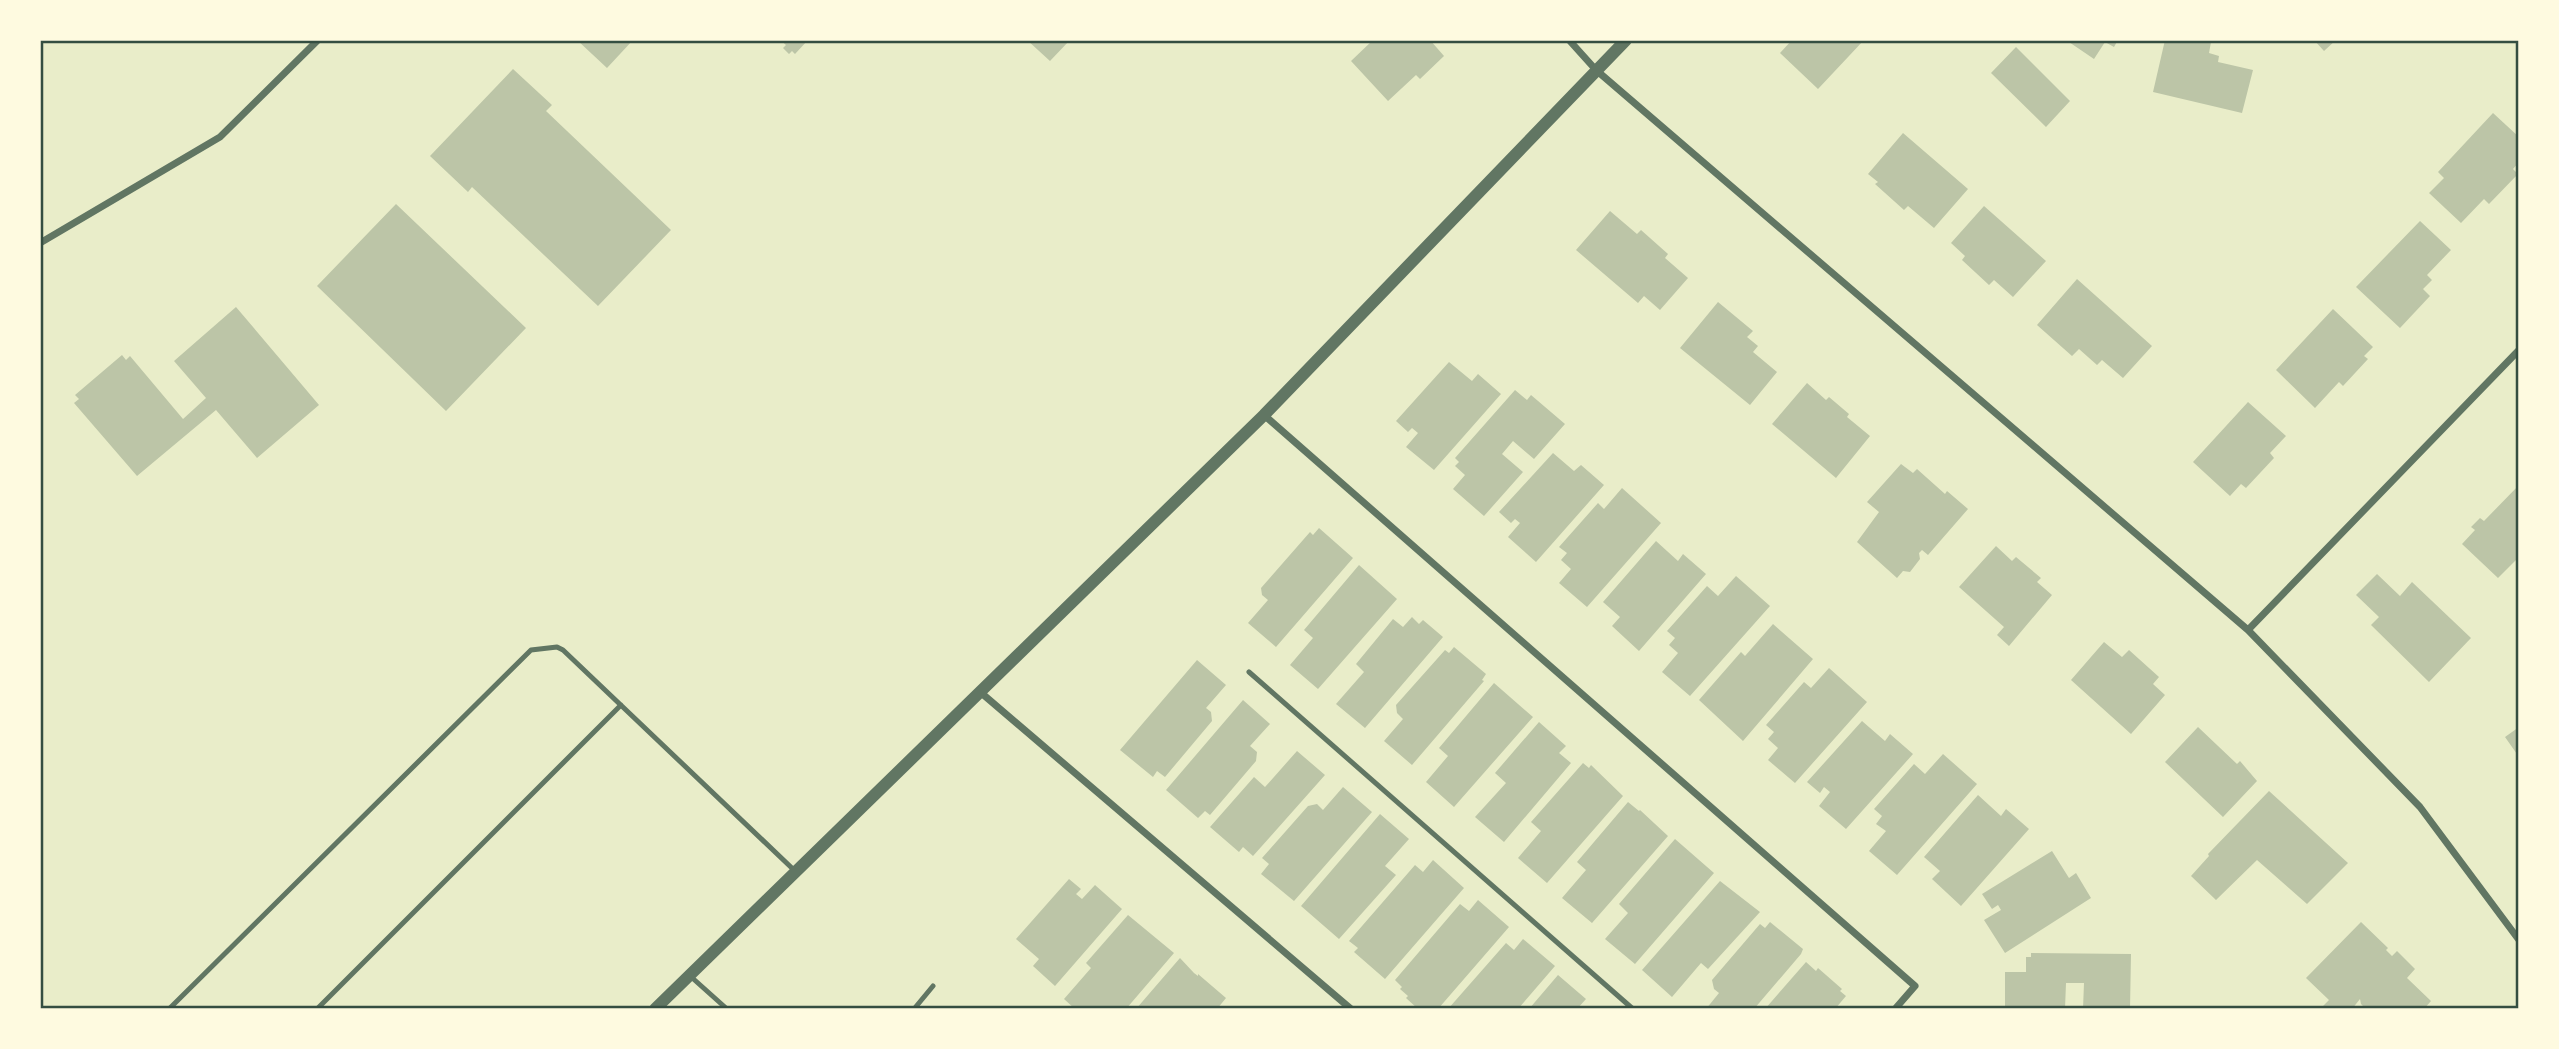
<svg xmlns="http://www.w3.org/2000/svg" width="2559" height="1049" font-family="Literata,serif">
<rect width="100%" height="100%" fill="#e9edc9"/>
<path fill="#bcc5a7" d="M577,40H633L607,68Z
M780,40H808L795,54L792,51L789,54L783,48L786,45Z
M1027,40H1070L1050,61Z
M1373,40H1430L1444,56L1420,79L1416,75L1388,101L1351,61Z
M1792,40H1864L1818,89L1780,53Z
M2066,40H2118L2114,47L2105,42L2094,59Z
M2165,40L2211,42L2209,53L2219,56L2218,62L2253,70L2242,113L2153,92Z
M2314,40H2336L2324,51Z
M2016,47L2070,101L2046,127L1991,73Z
M513,69L552,105L546,111L671,230L598,306L472,187L468,192L430,156Z
M2493,113L2519,137V162L2513,169L2518,174L2489,204L2484,199L2461,223L2429,193L2444,178L2438,172Z
M1903,133L1968,189L1934,228L1908,206L1904,210L1875,184L1878,182L1868,174Z
M396,204L526,328L446,411L317,286Z
M1984,206L2046,261L2013,297L1994,280L1989,285L1962,260L1965,256L1951,243Z
M1610,211L1637,234L1641,230L1668,254L1665,258L1688,278L1660,310L1644,296L1638,303L1576,250Z
M2420,221L2451,250L2427,275L2432,280L2423,289L2430,296L2400,328L2356,287Z
M2077,279L2152,346L2123,378L2102,360L2097,365L2079,349L2072,356L2037,325Z
M1718,302L1753,331L1747,337L1758,346L1753,352L1777,372L1750,405L1680,348Z
M236,307L319,405L257,458L216,410L137,476L74,403L79,399L75,395L122,355L126,360L130,356L183,419L206,398L174,361Z
M2333,309L2373,347L2364,356L2368,359L2343,386L2339,382L2315,408L2276,370Z
M1449,362L1472,381L1478,374L1501,394L1434,470L1406,447L1418,433L1412,428L1408,432L1396,421Z
M1807,383L1826,400L1829,397L1849,414L1847,417L1870,436L1836,478L1772,424Z
M1515,390L1527,400L1531,395L1565,424L1534,459L1513,441L1502,454L1523,472L1484,516L1453,489L1465,475L1455,466L1459,462L1455,458Z
M2248,402L2286,436L2270,453L2274,458L2246,488L2241,484L2230,496L2193,462Z
M1553,453L1574,471L1581,465L1604,485L1536,562L1508,537L1520,523L1515,519L1511,523L1499,512Z
M1901,464L1913,473L1917,469L1945,494L1947,491L1968,509L1928,555L1922,550L1919,553L1920,559L1910,572L1903,571L1897,578L1857,542L1879,512L1867,502Z
M2519,485V557L2498,578L2462,544L2475,530L2471,527L2480,518L2484,521Z
M1622,488L1661,523L1587,607L1559,583L1571,569L1561,560L1567,553L1559,547L1598,503L1604,509Z
M1319,528L1353,558L1276,647L1248,623L1268,600L1262,595L1261,588L1310,532L1313,535Z
M1656,541L1678,561L1683,554L1706,574L1639,651L1612,626L1620,617L1603,602Z
M1996,546L2012,561L2016,557L2041,578L2037,582L2052,595L2009,646L1997,635L2004,627L1959,587Z
M1359,565L1397,599L1318,689L1290,665L1313,638L1304,630Z
M2377,574L2400,596L2412,582L2471,638L2429,682L2371,625L2379,617L2356,595Z
M1736,576L1770,606L1690,696L1662,672L1678,653L1669,645L1675,638L1667,631L1707,586L1718,596Z
M1412,617L1419,624L1423,620L1443,637L1365,728L1336,704L1364,672L1356,664L1393,619L1403,627Z
M1773,624L1813,659L1743,741L1699,700L1741,652L1745,656Z
M2104,642L2122,657L2129,650L2159,677L2153,684L2165,695L2131,734L2071,680Z
M1454,647L1486,674L1482,680L1484,681L1412,765L1384,741L1403,719L1397,713L1396,705L1445,650L1449,653Z
M1197,660L1226,685L1206,708L1211,712L1212,721L1165,777L1157,771L1153,777L1120,750Z
M1829,668L1867,702L1795,783L1768,760L1778,748L1768,739L1774,732L1766,725L1804,682L1811,688Z
M1494,683L1533,717L1454,807L1426,782L1448,756L1439,748Z
M1243,700L1270,724L1250,746L1257,752L1256,761L1210,815L1205,811L1198,818L1166,790Z
M1862,721L1885,741L1890,734L1913,754L1846,829L1819,806L1830,792L1824,787L1820,793L1807,782Z
M1539,722L1566,746L1559,753L1571,763L1504,842L1475,817L1506,783L1495,773Z
M2198,727L2237,764L2240,761L2257,781L2223,817L2165,762Z
M2519,727V757L2505,737Z
M1297,751L1325,775L1253,856L1243,847L1239,852L1210,827L1254,777L1265,787Z
M1943,754L1977,784L1897,875L1869,851L1886,831L1876,824L1882,816L1874,809L1914,764L1925,774Z
M1583,763L1589,768L1591,765L1623,796L1547,883L1518,858L1541,831L1531,822Z
M1343,787L1372,812L1294,901L1261,874L1269,864L1262,858L1308,806L1317,804L1323,810Z
M2269,791L2348,863L2307,904L2257,860L2216,900L2191,876L2209,856L2208,854Z
M1978,795L2001,816L2006,809L2029,829L1961,906L1932,879L1940,871L1924,857Z
M1628,802L1639,811L1640,810L1668,836L1592,923L1562,898L1586,870L1577,862Z
M1380,814L1409,839L1385,866L1396,875L1339,939L1301,906Z
M1675,839L1714,873L1635,964L1605,939L1628,913L1619,904Z
M2052,851L2069,878L2076,873L2091,898L2005,953L1984,920L2001,910L1998,905L1992,909L1982,894Z
M1433,860L1464,888L1385,979L1354,952L1358,948L1349,941L1415,865L1423,872Z
M1069,879L1081,889L1076,894L1082,899L1095,885L1122,909L1055,986L1033,966L1039,959L1016,939Z
M1720,881L1760,912L1708,969L1701,963L1672,997L1642,970Z
M1478,900L1509,927L1438,1009H1418L1406,998L1408,996L1400,989L1402,987L1395,980L1460,904L1469,911Z
M1128,915L1174,953L1126,1009H1075L1064,999L1091,968L1086,963Z
M1770,922L1803,949L1801,954L1754,1009H1706L1719,993L1714,989L1712,980L1760,924L1765,928Z
M2361,922L2388,948L2386,950L2392,956L2397,951L2415,969L2407,978L2431,1001L2424,1009H2366L2361,1004L2360,999L2352,1009L2346,1007L2344,1009H2326L2323,1006L2329,1000L2306,978Z
M1523,939L1555,966L1518,1009H1448L1506,943L1514,950Z
M2031,953L2131,954L2130,1009H2083L2084,983H2066L2065,1009H2005V972H2026V957H2031Z
M1180,958L1194,973L1198,976V974L1226,998L1217,1009H1136Z
M1806,962L1816,971L1818,968L1842,989L1840,991L1846,996L1835,1009H1765Z
M1558,975L1586,999L1577,1009H1529Z"/>
<g fill="none" stroke-linecap="round" stroke-linejoin="round">
<path stroke="#617663" stroke-width="5" d="M1249,672L1633,1009
M689,975L727,1009
M169,1009L531,650L557,647L563,650L795,871
M317,1009L621,705
M914,1009L933,986"/>
<path stroke="#617663" stroke-width="7" d="M1569,40L1596,70L2248,630L2420,807L2519,940
M40,243L220,137L318,40
M1264,415L1915,986L1895,1009
M2248,630L2519,350
M979,691L1351,1009"/>
<path stroke="#617663" stroke-width="12" d="M655,1009L1264,415L1626,40"/>
</g>
<rect width="2559" height="1049" fill="none" stroke="#fefae0" stroke-width="84"/>
<rect x="42" y="42" width="2475" height="965" fill="none" stroke="#344e41" stroke-width="2.5"/>
</svg>
